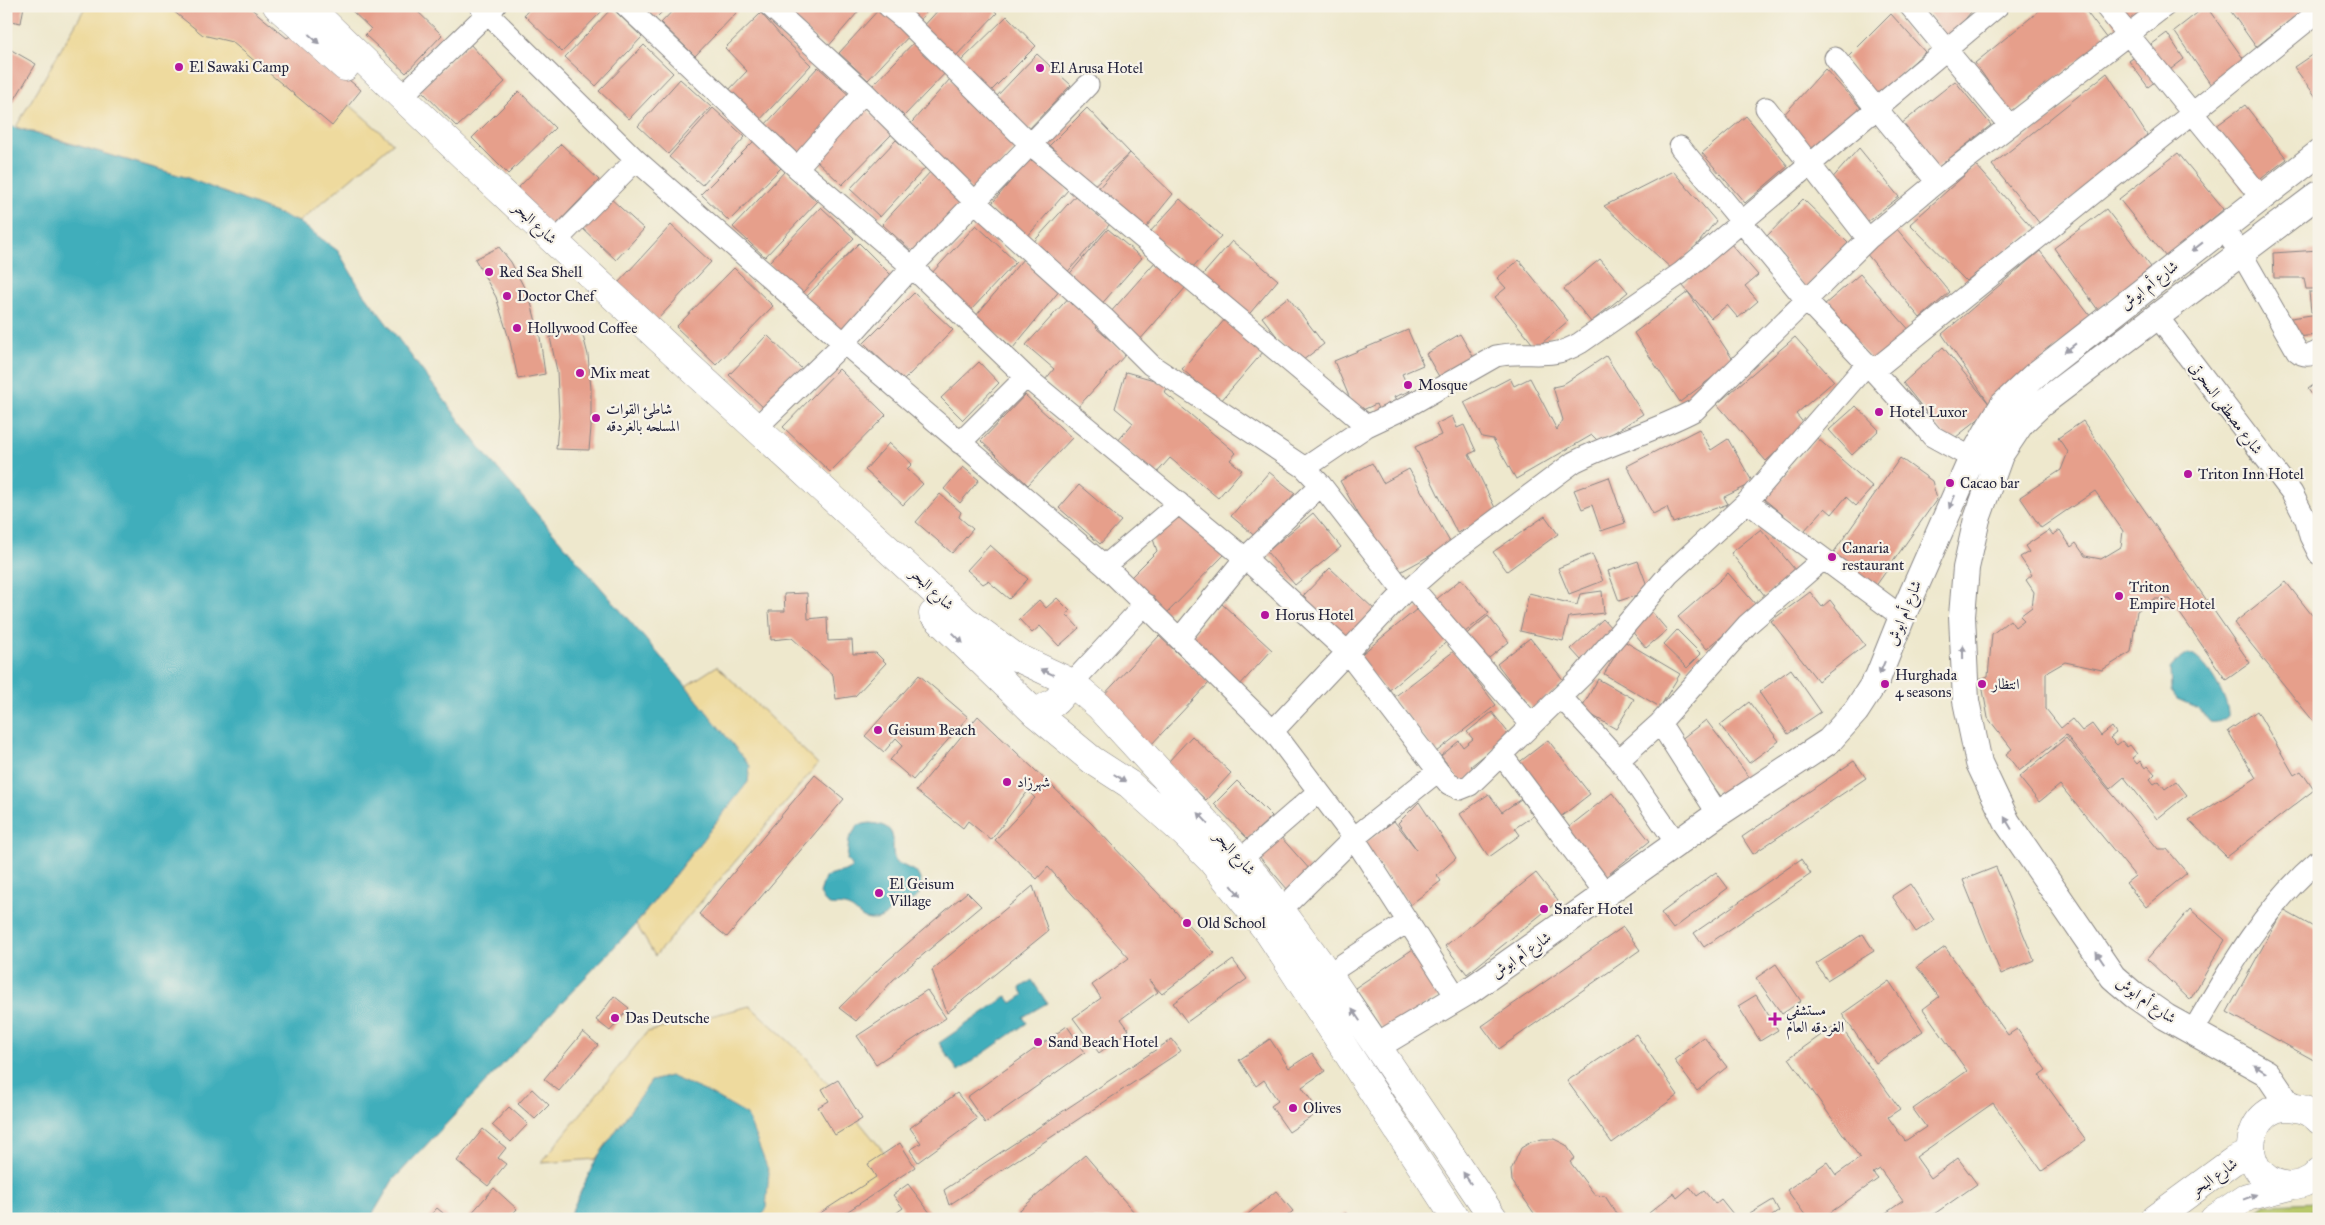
<svg xmlns="http://www.w3.org/2000/svg" width="2325" height="1225" font-family="'IM FELL Great Primer',Amiri,serif">
<rect width="100%" height="100%" fill="#f7f3e8"/>
<filter id="ink" filterUnits="userSpaceOnUse"><feTurbulence type="fractalNoise" baseFrequency=".02" numOctaves="2"/><feDisplacementMap in="SourceGraphic" scale="10" xChannelSelector="R" yChannelSelector="G"/><feConvolveMatrix kernelMatrix="1 2 1 2 8 2 1 2 1" color-interpolation-filters="sRGB"/></filter>
<filter id="wash" filterUnits="userSpaceOnUse"><feTurbulence type="fractalNoise" baseFrequency=".0096" numOctaves="4" result="noise"/><feDisplacementMap in="SourceGraphic" scale="20" xChannelSelector="R" yChannelSelector="G"/><feGaussianBlur stdDeviation="1.12" result="paint"/><feColorMatrix in="noise" values="0 0 0 0 0 0 0 0 0 0 0 0 0 0 0 0 0 1.4 0 .05"/><feComposite in="paint" operator="in"/></filter>
<g filter="url(#wash)">
<rect width="100%" height="100%" fill="#eee8cd"/>
<path fill="#b7c86b" stroke="#6c7553" d="M2319,1202V1219H2244L2266,1204Z"/>
<path fill="#eeda9e" stroke="#887e6c" d="M86,6H238L393,143L299,222L185,177L16,127Z
M717,666L818,764L655,956L636,924L748,782L749,766L686,686Z
M750,1006L805,1056L898,1169L840,1219H760L766,1209L651,1082L596,1159L541,1163L647,1032Z"/>
<path fill="#3faebb" stroke="#30687b" d="M6,125L185,177L299,222L338,251L360,288L485,454L686,686L750,766L748,782L636,924L393,1180L370,1219H6Z
M2188,654C2204,655 2230,701 2228,716C2222,721 2218,723 2210,722L2198,708L2177,699L2171,691L2170,669L2175,663Z
M870,823C905,826 887,847 896,862L916,872C923,881 924,896 910,901C905,902 900,901 896,905C886,913 885,921 871,920C860,920 857,910 848,907C833,902 828,912 820,893L825,877L851,869L852,865L847,860L849,839L858,825Z
M1032,980L1047,1003L1023,1017L1027,1023L958,1071L939,1043L1007,996L1012,1003L1024,995L1020,988Z
M670,1076L707,1092L747,1115L769,1172L766,1209L760,1219H568L596,1159L651,1081Z"/>
<g id="blocks">
<path fill="#e69f8b" d="M6,6H24L21,23L6,20Z
M167,6H248L287,38L294,34L361,90L332,126L232,42L203,35Z
M350,6H412L442,35L406,73L365,35L371,29L349,8Z
M532,6H607L562,52L524,15Z
M642,6H668L655,19Z
M677,6H732L737,12L695,56L661,23Z
M781,6H796L788,13Z
M799,6H863L827,48L789,16Z
M897,6H932L917,23Z
M942,6H989L997,13L953,59L921,29Z
M1924,6H1976L1948,40Z
M2045,6H2082L2107,39L2010,113L1975,63Z
M2103,6H2159L2121,37Z
M2206,6L2245,61L2211,85L2174,31Z
M2227,6H2308L2256,47Z
M881,7L911,34L868,80L839,53Z
M612,8L642,37L596,86L565,57Z
M761,13L781,36L811,65L758,122L727,92L747,71L725,48Z
M1891,14L1925,52L1874,98L1847,58Z
M1007,16L1036,46L988,94L958,64Z
M2167,33L2184,59L2148,87L2129,61Z
M918,38L950,68L904,116L872,86Z
M469,43L505,82L457,127L420,89Z
M644,45L673,73L629,119L599,91Z
M6,47L36,64L6,114Z
M2319,50V101L2294,67Z
M1037,54L1071,85L1028,130L995,98Z
M818,67L852,98L799,157L764,126Z
M1825,69L1861,108L1811,150L1781,118Z
M2107,73L2147,135L2041,225L1992,165Z
M680,79L711,107L668,154L638,126Z
M950,79L1021,141L975,193L905,130Z
M1955,81L1991,125L1936,169L1901,124Z
M519,91L555,128L508,174L472,138Z
M862,105L892,134L842,185L812,156Z
M2245,105L2287,159L2245,191L2201,137Z
M713,108L745,137L702,185L669,157Z
M1087,108L1130,153L1091,188L1049,146Z
M1746,116L1788,166L1745,203L1702,153Z
M896,140L926,167L880,217L850,189Z
M754,141L781,168L729,221L701,194Z
M561,144L599,180L553,228L515,191Z
M1859,148L1899,197L1863,225L1829,182Z
M1130,153L1173,194L1143,231L1096,191Z
M2178,153L2224,209L2166,257L2119,199Z
M1030,158L1068,190L1026,238L989,207Z
M1976,165L2034,230L1966,281L1910,224Z
M932,170L965,201L916,255L882,224Z
M785,171L817,202L765,257L733,227Z
M1673,171L1716,221L1675,272L1604,206Z
M1077,194L1110,224L1063,277L1029,247Z
M609,197L644,229L616,260L581,227Z
M1180,199L1221,236L1191,269L1150,232Z
M1803,199L1848,243L1806,289L1765,238Z
M821,207L854,238L801,294L768,263Z
M2106,209L2151,267L2098,310L2054,248Z
M671,225L711,262L657,320L618,283Z
M976,225L1016,262L970,311L930,275Z
M1896,228L1950,292L1920,318L1865,252Z
M1108,229L1142,258L1099,307L1066,278Z
M1232,241L1278,280L1245,319L1199,279Z
M859,243L895,279L841,334L805,298Z
M1730,243L1758,275L1745,286L1758,301L1738,318L1727,305L1711,318L1682,285Z
M499,247L511,262L530,299L540,337L545,374L518,379L510,342L496,297L475,259Z
M2319,250V289H2306L2304,278H2274L2273,253Z
M2040,251L2091,317L1992,408L1950,442L1903,383L1943,347L1990,405L1942,334Z
M1023,259L1060,290L1013,348L975,317Z
M1600,259L1628,292L1591,322L1564,289Z
M1519,260L1568,321L1536,348L1495,297L1506,288L1497,278Z
M1156,261L1186,287L1139,341L1109,314Z
M734,268L773,306L716,365L676,327Z
M1860,274L1912,333L1875,364L1824,305Z
M1688,292L1734,361L1680,402L1634,333Z
M2309,292H2319V312H2311Z
M914,293L953,330L903,381L864,343Z
M1072,294L1101,321L1096,328L1126,354L1077,408L1045,380L1054,369L1026,345Z
M1288,297L1324,344L1298,364L1262,317Z
M2311,315H2319V335L2295,337L2285,319Z
M1226,318L1264,351L1220,402L1182,369Z
M581,328L588,355L591,389V428L589,450L556,449L559,416L557,371L550,337Z
M1408,330L1423,365L1402,374L1410,391L1394,397L1398,406L1380,414L1376,404L1356,413L1334,361Z
M1460,334L1475,360L1441,380L1426,354Z
M767,335L803,370L765,409L729,375Z
M1795,337L1834,381L1796,414L1806,426L1766,461L1717,404Z
M1606,356L1643,414L1599,442L1592,435L1516,479L1493,439L1482,437L1464,402L1510,378L1514,386L1530,378L1557,430L1563,420L1553,387L1562,385Z
M979,362L999,383L963,420L941,398Z
M839,369L886,415L830,472L783,427Z
M1126,372L1168,384L1165,393L1236,453L1230,460L1242,470L1218,498L1170,458L1155,475L1117,442L1133,423L1115,408Z
M2319,381V405L2308,389Z
M1025,395L1072,438L1028,485L981,441Z
M1856,406L1879,430L1852,455L1829,430Z
M1452,416L1457,428L1464,425L1476,451L1469,454L1498,514L1457,533L1415,447L1441,435L1436,424Z
M2083,421L2250,663L2226,680L2170,599H2154L2137,611L2131,652L2102,670L2065,662L2046,673V709L2061,728L2072,719L2082,731L2092,724L2101,736L2112,727L2116,733L2110,738L2117,745L2122,741L2127,747L2130,745L2137,754L2132,758L2137,764L2140,761L2145,768L2148,766L2155,774L2150,779L2154,784L2159,781L2165,789L2176,781L2187,795L2157,819L2124,777L2110,789L2066,735L2019,771L2006,754L2012,749L1988,718L1981,679L1988,676L1992,634L2010,620L2015,627L2024,620L2020,616L2032,607L2034,592L2026,580L2032,575L2020,557L2029,552L2025,546L2049,530L2053,535L2060,530L2071,547L2076,543L2085,556L2101,559L2121,547L2123,531L2095,491L2041,528L2020,497L2061,470L2068,452L2058,438Z
M1699,429L1711,450L1728,439L1753,483L1724,497L1728,504L1673,523L1667,507L1653,514L1627,466Z
M1817,438L1873,487L1856,506L1846,497L1832,514L1825,508L1803,532L1764,499Z
M889,443L912,464L907,469L923,484L903,505L865,470Z
M1900,458L1932,481L1937,499L1873,590L1829,559Z
M1372,463L1383,483L1409,469L1451,544L1393,576L1340,481Z
M963,467L979,480L960,503L944,489Z
M1269,472L1295,493L1257,538L1231,516Z
M1609,477L1625,523L1601,531L1592,505L1582,509L1574,490Z
M1079,485L1121,521L1100,544L1059,508Z
M940,494L961,512L959,517L973,529L952,553L916,522Z
M1181,510L1226,553L1163,617L1126,582L1157,551L1153,539Z
M1313,513L1341,547L1295,585L1267,552Z
M1545,516L1558,534L1507,571L1493,552Z
M1761,529L1796,571L1765,596L1731,553Z
M990,545L1028,579L1009,599L988,581L983,584L967,570Z
M1592,554L1603,581L1569,594L1558,568Z
M1638,561L1649,591L1619,601L1608,571Z
M1330,568L1375,610L1346,641L1301,598Z
M1728,573L1757,606L1707,649L1678,617Z
M1461,579L1489,613L1460,636L1432,603Z
M2286,582L2319,624V719L2314,722L2234,623Z
M1602,591L1604,613L1569,617L1563,641L1520,631L1529,593L1577,605L1580,594Z
M1810,592L1822,607L1830,600L1865,645L1818,681L1771,621Z
M807,593L808,619L827,617L828,641L852,640L853,654L876,653L886,663L855,696L836,699L833,675L792,638L771,640L769,611H785L784,594Z
M1057,598L1070,611L1066,614L1079,628L1059,646L1040,626L1032,633L1019,619L1039,600L1046,608Z
M1222,604L1272,650L1238,687L1188,640Z
M1422,605L1450,639L1387,692L1358,657Z
M1651,611L1667,630L1646,648L1630,629Z
M1488,616L1509,642L1484,662L1463,637Z
M1603,619L1613,630L1581,660L1571,649Z
M1677,630L1701,654L1687,668L1663,645Z
M1159,636L1209,683L1149,747L1099,700Z
M1530,638L1565,682L1532,709L1497,664Z
M1624,641L1680,674L1660,707L1604,674Z
M1454,651L1496,705L1436,752L1393,698Z
M1791,669L1821,712L1788,734L1759,692Z
M919,675L968,717L913,780L890,760L903,745L896,738L884,752L865,736Z
M1598,679L1634,699L1616,729L1581,709Z
M1749,702L1779,741L1749,763L1720,725Z
M2257,711L2294,775L2301,771L2314,790L2227,857L2189,820L2256,778L2228,731Z
M1492,712L1510,735L1471,766L1476,772L1462,783L1441,756L1459,741L1463,747L1473,739L1467,732Z
M978,716L1090,822L1215,953L1162,994L1149,980L1158,992L1121,1019L1129,1030L1099,1053L1073,1018L1101,998L1092,985L1129,958L1048,867L1037,879L995,840L1035,798L1028,791L991,840L968,821L963,828L916,791Z
M1706,720L1750,778L1722,798L1680,740Z
M1192,736L1231,773L1206,800L1167,763Z
M2066,738L2158,849H2167L2187,873L2146,907L2126,883L2135,876L2060,785L2039,802L2019,777Z
M1548,740L1590,794L1559,818L1517,764Z
M1854,761L1866,778L1753,854L1742,837Z
M815,775L844,799L727,937L699,914Z
M1237,781L1272,816L1248,839L1214,804Z
M1612,793L1650,841L1604,878L1565,830Z
M1489,794L1502,812L1521,799L1533,816L1515,828L1520,835L1489,857L1460,814Z
M1419,802L1456,858L1437,875L1441,881L1410,905L1363,844L1394,821L1417,850L1398,823Z
M1280,836L1311,871L1288,890L1258,855Z
M1801,859L1811,874L1704,947L1694,933Z
M1996,867L2034,960L2001,974L1963,880Z
M1716,872L1728,888L1673,929L1661,913Z
M1536,873L1558,901L1467,974L1445,946Z
M1910,884L1934,920L1916,932L1892,896Z
M1033,886L1048,931L947,1013L932,970Z
M967,892L981,906L893,980L856,1021L839,1008L886,962Z
M2190,909L2225,940L2190,1000L2147,959Z
M2283,910L2319,930V1063L2227,1012Z
M1623,927L1640,950L1499,1049L1482,1026Z
M1863,934L1874,951L1827,980L1816,964Z
M1416,947L1446,992L1385,1032L1355,988Z
M1945,947L2008,1035L2017,1029L2046,1070L2039,1075L2086,1140L2042,1171L1993,1103L1916,1157L1931,1178L1958,1158L1977,1184L1927,1219H1877L1903,1201L1880,1169L1873,1173L1878,1179L1821,1219H1808L1787,1190L1827,1162L1836,1175L1860,1158L1789,1058L1838,1023L1900,1109L1888,1117L1905,1141L1926,1127L1913,1109L1967,1071L1923,1009L1939,997L1917,967Z
M1233,960L1247,979L1187,1022L1173,1003Z
M1776,964L1801,1001L1782,1014L1756,978Z
M1889,981L1923,1031L1876,1063L1842,1014Z
M927,990L946,1018L876,1064L857,1036Z
M1756,995L1778,1030L1760,1041L1738,1006Z
M614,996L629,1008L610,1031L596,1020Z
M1067,1026L1085,1052L985,1123L967,1097Z
M583,1032L598,1045L559,1091L544,1079Z
M1636,1034L1678,1095L1612,1143L1567,1081Z
M1704,1037L1727,1067L1697,1091L1674,1060Z
M1172,1039L1181,1051L949,1205L944,1190Z
M1270,1039L1289,1068L1312,1053L1325,1071L1302,1087L1319,1112L1289,1132L1271,1106L1278,1101L1264,1080L1256,1086L1239,1060Z
M838,1080L862,1119L835,1135L818,1107L829,1101L822,1089Z
M532,1089L549,1105L535,1119L518,1104Z
M957,1093L977,1119L918,1162L910,1150L921,1143L910,1128Z
M509,1107L528,1124L511,1142L492,1125Z
M483,1129L506,1148L498,1158L506,1164L488,1186L457,1161Z
M1542,1139H1554L1566,1145L1575,1158L1570,1162L1595,1195L1605,1196L1620,1219H1538L1512,1181L1511,1170L1521,1148L1531,1142Z
M900,1143L915,1167L836,1219H811L876,1177L868,1164Z
M1085,1155L1140,1219H1019L1015,1214Z
M908,1184L934,1218L933,1219H894L892,1216L903,1208L893,1195Z
M1690,1187L1697,1196L1704,1191L1715,1204L1721,1199L1737,1219H1650L1649,1213L1674,1193L1677,1198Z
M494,1188L517,1209L508,1219H472L469,1216Z
M1276,1191L1293,1211L1284,1219H1242Z
M1773,1200L1779,1211L1768,1219L1745,1217Z
M437,1208L450,1219H427Z
M2313,1212L2319,1214V1219H2299Z
M1346,1213L1349,1219H1336Z"/>
</g>
</g>
<g filter="url(#ink)">
<use href="#blocks" fill-opacity="0" stroke="#888584" stroke-width="1"/>
<g fill="none" stroke-linecap="round" stroke-linejoin="round">
<defs>
<path id="minor" d="M480,6L636,160L844,343L1105,566L1273,731L1354,838L1457,998
M626,6L797,168L912,267L1026,377L1245,558L1346,651L1438,771L1449,784L1460,789L1470,785L1583,675L1669,574L1747,502L1867,364
M770,6L864,92L975,202L1104,318L1151,365L1305,468L1321,485L1404,592
M888,6L903,18L1030,144L1367,426
M1910,6L2010,126
M2105,6L2261,197
M1835,58L1937,182
M401,97L495,6
M1766,108L1868,239
M1680,147L1807,301L1867,364L1927,430L1932,436L1972,458
M797,168L864,92
M2222,228L2241,253L2297,351C2304,357 2311,356 2319,351
M555,242L636,160
M2157,316L2292,493L2306,520L2310,536L2319,554
M1873,371L2319,11
M756,428L844,343L912,267L1088,85
M960,443L1026,377
M1305,468L1367,426L1403,409L1496,356C1528,349 1549,362 1580,343L1681,273L1998,6
M1747,502L1902,617
M1105,566L1179,503
M1412,587L1531,724
M1180,638L1245,558L1321,485
M1072,683L1145,604
M1561,697L1619,760L1677,844
M1660,723L1718,814
M1273,731L1404,592L1412,587L1444,559L1574,462C1613,442 1656,431 1695,410L1868,239L1937,182L2165,6
M1501,754L1606,894
M1619,760L1660,723L1747,625L1823,559
M1241,859L1318,792
M1281,910L1354,838L1438,771
M1328,974L1407,922
M2193,1031C2229,969 2264,907 2319,860"/>
<path id="tertiary" d="M1377,1046L1469,991L1718,814L1829,741L1856,711L1878,677L1902,617L1972,458L1990,426L2003,405L2034,376L2319,153
M2290,1107L2267,1073L2166,1017L2134,995L2113,977L2007,822L1979,763L1966,701L1962,616L1966,568L1977,519L2000,455L2022,422L2041,404L2319,194"/>
<path id="secondary" d="M277,6L345,67
M308,6C522,216 745,417 965,620L1014,656L1072,683L1099,706L1258,879L1328,974L1494,1219
M933,614L1035,713L1092,760L1129,784L1185,834L1211,860L1269,933L1456,1219
M1035,713L1056,701L1072,683
M2319,1120C2313,1113 2305,1109 2296,1108C2246,1098 2232,1176 2284,1185C2297,1187 2311,1182 2319,1172
M2154,1219L2233,1161L2250,1153
M2214,1219L2247,1197L2290,1186"/>
</defs>
<use href="#minor" stroke="#888584" stroke-width="23"/>
<use href="#tertiary" stroke="#888584" stroke-width="28"/>
<use href="#secondary" stroke="#888584" stroke-width="29"/>
<use href="#minor" stroke="#fff" stroke-width="21"/>
<use href="#tertiary" stroke="#fff" stroke-width="26"/>
<use href="#secondary" stroke="#fff" stroke-width="28"/>
</g>
<defs><path id="oneway-solid" d="M-6-.8H1V-3.2L6.5 0L1 3.2V.8H-6Z" transform="scale(1.25)"/></defs>
<g fill="#9c9ca7">
<use href="#oneway-solid" transform="translate(314 39) rotate(42)"/>
<use href="#oneway-solid" transform="translate(2197 247) rotate(142)"/>
<use href="#oneway-solid" transform="translate(2070 348) rotate(142)"/>
<use href="#oneway-solid" transform="translate(1952 502) rotate(114)"/>
<use href="#oneway-solid" transform="translate(958 638) rotate(45)"/>
<use href="#oneway-solid" transform="translate(1963 652) rotate(-91)"/>
<use href="#oneway-solid" transform="translate(1882 668) rotate(113)"/>
<use href="#oneway-solid" transform="translate(1047 672) rotate(-155)"/>
<use href="#oneway-solid" transform="translate(1120 778) rotate(32)"/>
<use href="#oneway-solid" transform="translate(1203 818) rotate(-133)"/>
<use href="#oneway-solid" transform="translate(2008 823) rotate(-121)"/>
<use href="#oneway-solid" transform="translate(1236 891) rotate(51)"/>
<use href="#oneway-solid" transform="translate(2100 958) rotate(-124)"/>
<use href="#oneway-solid" transform="translate(1356 1015) rotate(-124)"/>
<use href="#oneway-solid" transform="translate(2260 1069) rotate(-147)"/>
<use href="#oneway-solid" transform="translate(1467 1178) rotate(-124)"/>
<use href="#oneway-solid" transform="translate(2250 1197) rotate(-21)"/>
</g>
</g>
<g fill="#b5179e" stroke="#f7f3e8" stroke-width="2">
<circle cx="179" cy="67" r="5"/>
<circle cx="1040" cy="68" r="5"/>
<circle cx="489" cy="272" r="5"/>
<circle cx="507" cy="296" r="5"/>
<circle cx="517" cy="328" r="5"/>
<circle cx="580" cy="373" r="5"/>
<circle cx="1408" cy="385" r="5"/>
<circle cx="1879" cy="412" r="5"/>
<circle cx="596" cy="418" r="5"/>
<circle cx="2188" cy="474" r="5"/>
<circle cx="1950" cy="483" r="5"/>
<circle cx="1832" cy="557" r="5"/>
<circle cx="2119" cy="596" r="5"/>
<circle cx="1265" cy="615" r="5"/>
<circle cx="1885" cy="684" r="5"/>
<circle cx="1982" cy="684" r="5"/>
<circle cx="878" cy="730" r="5"/>
<circle cx="1007" cy="782" r="5"/>
<circle cx="879" cy="893" r="5"/>
<circle cx="1544" cy="909" r="5"/>
<circle cx="1187" cy="923" r="5"/>
<circle cx="615" cy="1018" r="5"/>
<path d="M1772.5 1011.5h5v5h5v5h-5v5h-5v-5h-5v-5h5z"/>
<circle cx="1038" cy="1042" r="5"/>
<circle cx="1293" cy="1108" r="5"/>
</g>
<g text-anchor="middle" dominant-baseline="central" stroke-width="4.5" stroke-linejoin="round" paint-order="stroke">
<g font-size="15" fill="#22223b" stroke="#f7f3e8" text-anchor="start">
<text x="189" y="67">El Sawaki Camp</text>
<text x="1050" y="68">El Arusa Hotel</text>
<text x="499" y="272">Red Sea Shell</text>
<text x="517" y="296">Doctor Chef</text>
<text x="527" y="328">Hollywood Coffee</text>
<text x="590" y="373">Mix meat</text>
<text x="1418" y="385">Mosque</text>
<text x="606" y="409">شاطئ القوات<tspan x="606" dy="17">المسلحه بالغردقه</tspan></text>
<text x="1889" y="412">Hotel Luxor</text>
<text x="2198" y="474">Triton Inn Hotel</text>
<text x="1960" y="483">Cacao bar</text>
<text x="1842" y="548">Canaria<tspan x="1842" dy="17">restaurant</tspan></text>
<text x="2129" y="587">Triton<tspan x="2129" dy="17">Empire Hotel</tspan></text>
<text x="1275" y="615">Horus Hotel</text>
<text x="1895" y="675">Hurghada<tspan x="1895" dy="17">4 seasons</tspan></text>
<text x="1992" y="684">انتظار</text>
<text x="888" y="730">Geisum Beach</text>
<text x="1017" y="782">شهرزاد</text>
<text x="889" y="884">El Geisum<tspan x="889" dy="17">Village</tspan></text>
<text x="1554" y="909">Snafer Hotel</text>
<text x="1197" y="923">Old School</text>
<text x="1786" y="1010">مستشفي<tspan x="1786" dy="17">الغردقه العام</tspan></text>
<text x="625" y="1018">Das Deutsche</text>
<text x="1048" y="1042">Sand Beach Hotel</text>
<text x="1303" y="1108">Olives</text>
</g>
<g font-size="15" fill="#22223b" stroke="#f7f3e8">
<text transform="translate(535 223) rotate(43)">شارع البحر</text>
<text transform="translate(2149 285) rotate(-38)">شارع أم ابوش</text>
<text transform="translate(2226 408) rotate(53)">شارع مصطفى السحرتى</text>
<text transform="translate(932 589) rotate(43)">شارع البحر</text>
<text transform="translate(1904 613) rotate(-68)">شارع أم ابوش</text>
<text transform="translate(1235 853) rotate(48)">شارع البحر</text>
<text transform="translate(1521 955) rotate(-35)">شارع أم ابوش</text>
<text transform="translate(2146 1000) rotate(35)">شارع أم ابوش</text>
<text transform="translate(2214 1177) rotate(-36)">شارع البحر</text>
</g>
</g>
<rect width="2325" height="1225" fill="none" stroke="#f7f3e8" stroke-width="25"/>
</svg>
